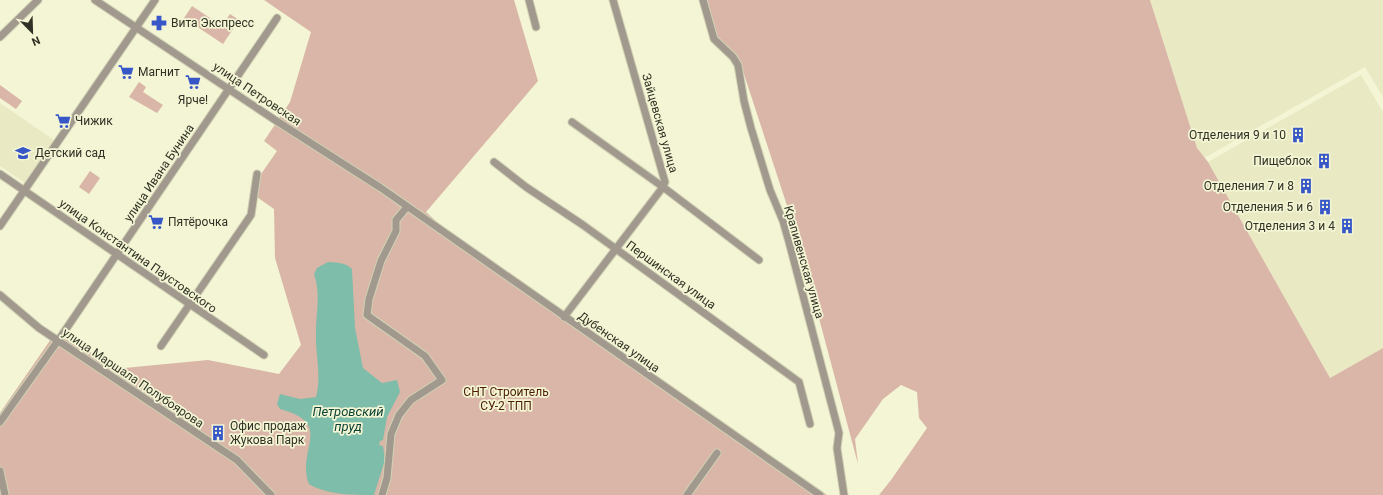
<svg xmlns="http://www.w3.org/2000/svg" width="1383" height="495" font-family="Roboto,sans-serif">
<rect width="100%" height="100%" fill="#f3f5d4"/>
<path fill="#e9eac3" d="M1150,0H1383V97L1365,67L1204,158L1197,148Z
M1361,75L1383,112V348L1330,378L1208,162Z
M0,103L54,140L25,183L0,166Z"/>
<path fill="#d9b6a7" d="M264,0H514L538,81L426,212L459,242L708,416L827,495H0V413L51,339L62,332L114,369L208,360L279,374L301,345L275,258L274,209L257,197L259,177L277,151L264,141L290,102L311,32Z
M706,0H1150L1197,148L1208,162L1330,378L1383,348V495H879L891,480L927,428L919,418L917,392L901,385L883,399L855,439L858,464L797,236L739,59L720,44L716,39Z
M192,6L222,26L230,14L239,20L223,44L184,18Z
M139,82L146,87L143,92L163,105L157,113L129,97Z
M0,85L22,101L16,109L0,98Z
M90,171L100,178L89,194L79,187Z"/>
<path fill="#7ebda9" d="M328,262C337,263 345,262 352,269L355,328L363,368L382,383L397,380L400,392L387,417L383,440L380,441L379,445L383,446L385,460L374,495C353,495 327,495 309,484C296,448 335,424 280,409L277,404L280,394L300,399L316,397C322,377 315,353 316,332C316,312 321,294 314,274L317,268Z"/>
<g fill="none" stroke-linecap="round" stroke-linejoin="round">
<defs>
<path id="minor" d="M95,0L275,120L381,188L820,495
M529,0L536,27
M703,0L714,39L733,57L738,65L744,101L751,128L770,190L783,221L789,242L839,433L837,448L844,495
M0,37L38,0
M572,122L663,187L759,260
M494,162L526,187L583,225L799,382L810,424
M0,174L264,355
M0,226L155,0
M0,295L39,328L237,460L271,495
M564,317L663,187L665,182L613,0
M161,346L251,215L257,174
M0,422L62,335L277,18
M0,471L5,495
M382,495L387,478L391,434L399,415L411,400L442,380L425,356L367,315L369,299L381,261L396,231V220L407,207
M687,495L717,453"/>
</defs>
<use href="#minor" stroke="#d0d2b4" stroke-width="9"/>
<use href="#minor" stroke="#a2998e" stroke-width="7"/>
</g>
<defs>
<symbol id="pharmacy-bare" viewBox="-9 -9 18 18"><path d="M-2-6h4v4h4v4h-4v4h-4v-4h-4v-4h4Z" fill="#3757c8" stroke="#f3f5d4" stroke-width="2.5" paint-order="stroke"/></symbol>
<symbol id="supermarket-bare" viewBox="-9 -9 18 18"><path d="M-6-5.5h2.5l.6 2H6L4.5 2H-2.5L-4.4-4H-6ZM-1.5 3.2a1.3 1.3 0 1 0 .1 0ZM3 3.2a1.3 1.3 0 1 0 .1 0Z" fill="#3757c8" stroke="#f3f5d4" stroke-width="2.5" paint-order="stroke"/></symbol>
<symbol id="building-bare" viewBox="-9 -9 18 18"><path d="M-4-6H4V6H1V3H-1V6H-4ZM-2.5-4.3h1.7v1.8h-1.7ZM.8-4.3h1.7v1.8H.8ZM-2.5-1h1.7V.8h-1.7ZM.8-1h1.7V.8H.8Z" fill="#3757c8" stroke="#f3f5d4" stroke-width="2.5" paint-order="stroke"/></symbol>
<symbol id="school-bare" viewBox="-9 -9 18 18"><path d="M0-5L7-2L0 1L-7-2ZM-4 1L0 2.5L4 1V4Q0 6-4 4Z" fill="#3757c8" stroke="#f3f5d4" stroke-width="2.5" paint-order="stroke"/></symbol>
</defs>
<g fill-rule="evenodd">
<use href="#pharmacy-bare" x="148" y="12" width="22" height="22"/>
<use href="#supermarket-bare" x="115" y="61" width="22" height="22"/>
<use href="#supermarket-bare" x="182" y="71" width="22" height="22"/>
<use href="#supermarket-bare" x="52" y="110" width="22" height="22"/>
<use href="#building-bare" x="1287" y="124" width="22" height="22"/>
<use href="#school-bare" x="12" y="142" width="22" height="22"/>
<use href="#building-bare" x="1313" y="150" width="22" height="22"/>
<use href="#building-bare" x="1295" y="175" width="22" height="22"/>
<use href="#building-bare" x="1314" y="196" width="22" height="22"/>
<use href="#supermarket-bare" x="145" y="211" width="22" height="22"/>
<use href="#building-bare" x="1336" y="215" width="22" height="22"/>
<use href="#building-bare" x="207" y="422" width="22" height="22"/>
</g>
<g text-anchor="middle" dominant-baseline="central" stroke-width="3.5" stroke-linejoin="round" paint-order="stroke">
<g font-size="12" fill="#303124" stroke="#f3f5d4" text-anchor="start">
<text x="171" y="23">Вита Экспресс</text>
<text x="138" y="72">Магнит</text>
<text x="193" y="100" text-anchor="middle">Ярче!</text>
<text x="75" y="121">Чижик</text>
<text x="1286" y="135" text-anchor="end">Отделения 9 и 10</text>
<text x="35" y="153">Детский сад</text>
<text x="1312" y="161" text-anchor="end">Пищеблок</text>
<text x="1294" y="186" text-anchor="end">Отделения 7 и 8</text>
<text x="1313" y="207" text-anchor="end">Отделения 5 и 6</text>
<text x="168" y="222">Пятёрочка</text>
<text x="1335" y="226" text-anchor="end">Отделения 3 и 4</text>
<text x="230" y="426">Офис продаж<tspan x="230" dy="14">Жукова Парк</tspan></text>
</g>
<g font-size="12" fill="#303124" stroke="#f3f5d4">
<text transform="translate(257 94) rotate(34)">улица Петровская</text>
<text transform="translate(660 123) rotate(74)">Зайцевская улица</text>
<text transform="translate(159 173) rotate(-56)">улица Ивана Бунина</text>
<text transform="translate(138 256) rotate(35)">улица Константина Паустовского</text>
<text transform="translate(804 262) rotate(74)">Крапивенская улица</text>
<text transform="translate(671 275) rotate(36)">Першинская улица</text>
<text transform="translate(619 342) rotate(35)">Дубенская улица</text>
<text transform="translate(133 378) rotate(34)">улица Маршала Полубоярова</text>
</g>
<g font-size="12" fill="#4d1d03" stroke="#f3f5d4">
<text x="506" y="392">СНТ Строитель<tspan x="506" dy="14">СУ-2 ТПП</tspan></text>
</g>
<g font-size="13" font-style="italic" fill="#0d4437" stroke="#f3f5d4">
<text x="348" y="411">Петровский<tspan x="348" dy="15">пруд</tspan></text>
</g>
</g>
<g transform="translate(32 32) rotate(157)" stroke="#f3f5d4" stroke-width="3" paint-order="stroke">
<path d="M0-3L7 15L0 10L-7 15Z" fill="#303124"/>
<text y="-6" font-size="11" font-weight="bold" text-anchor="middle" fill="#303124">N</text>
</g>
</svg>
